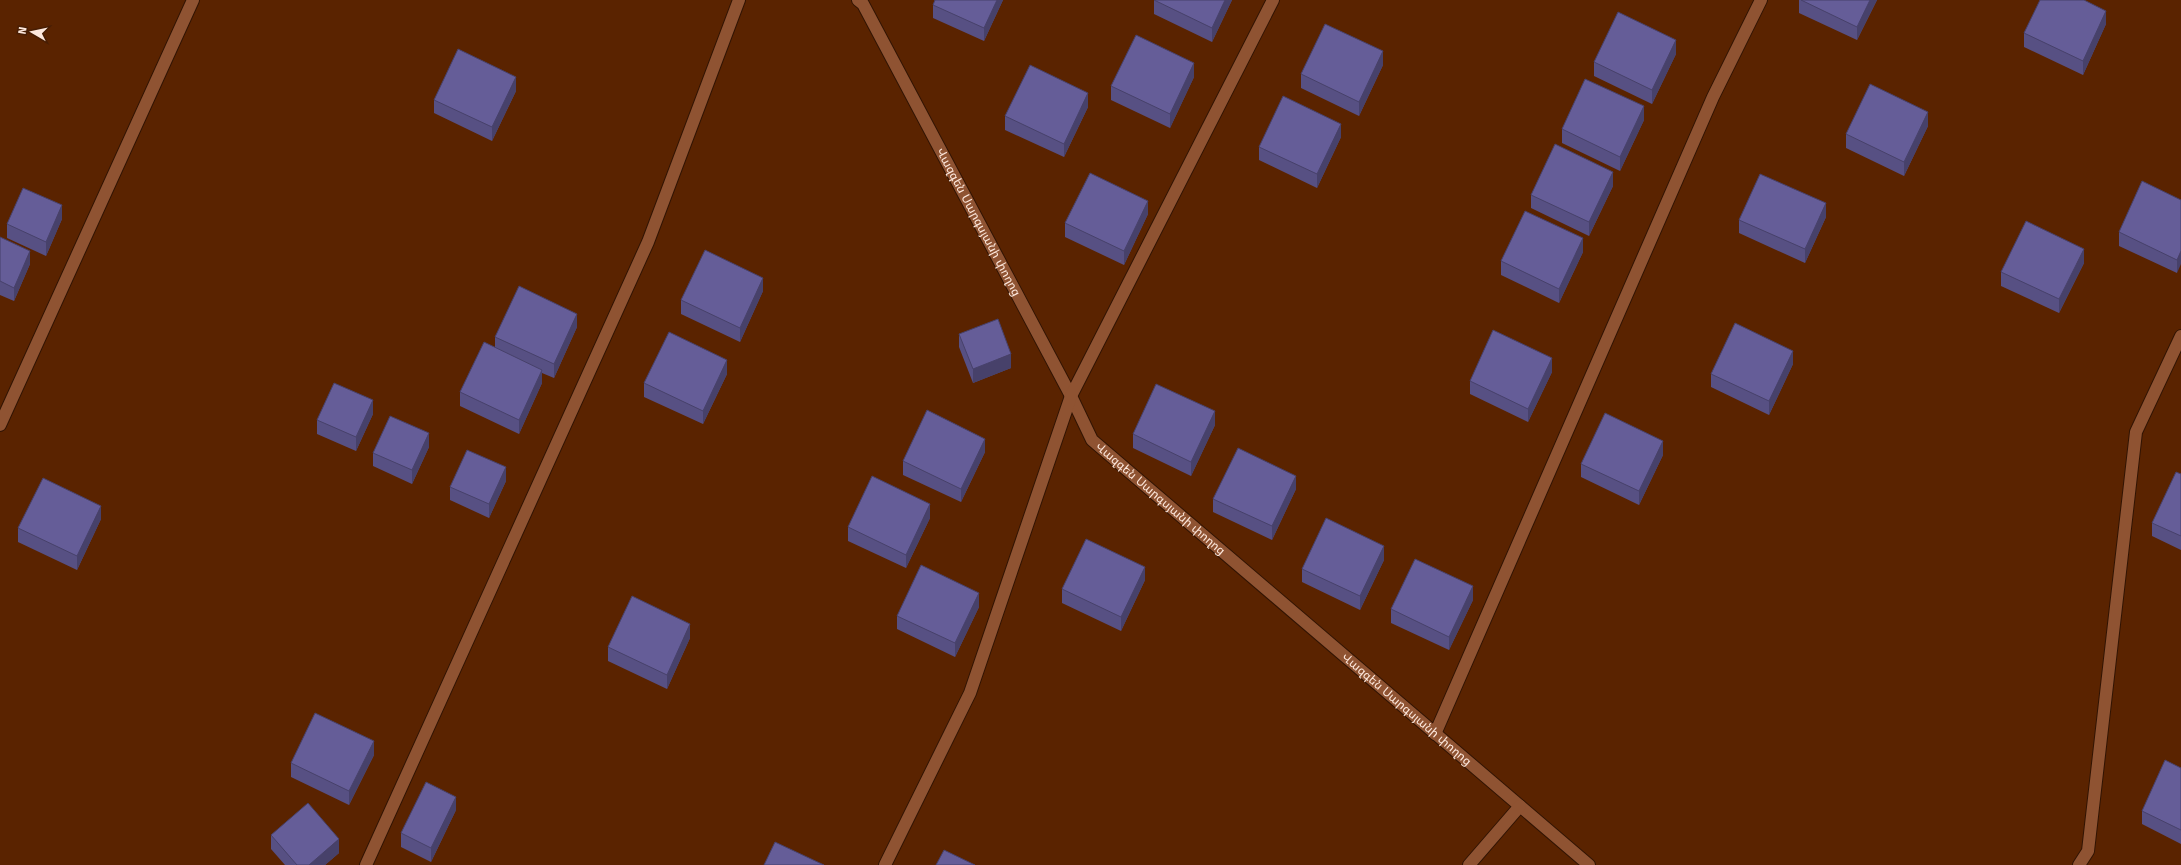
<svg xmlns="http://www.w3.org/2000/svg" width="2181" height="865" font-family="'Fira Sans','Noto Sans Armenian',sans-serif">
<rect width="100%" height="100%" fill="#5a2300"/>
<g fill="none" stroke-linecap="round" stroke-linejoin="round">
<defs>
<g id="minor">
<path id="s1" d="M858,0L863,4L1071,396L1092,440L1589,865"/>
<path d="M0,425L193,0"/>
<path d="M1435,734L1713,97L1761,0"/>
<path d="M366,865L648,242L739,0"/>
<path d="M885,865L970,693L1071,396L1273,0"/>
<path d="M1469,865L1520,806"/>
<path d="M2079,865L2088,851L2136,432L2181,336"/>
</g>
</defs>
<use href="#minor" stroke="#311403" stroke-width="14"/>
<use href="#minor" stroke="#8f5332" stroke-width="12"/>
</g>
<path fill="#575083" d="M935,0H1003L984,41L933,18V5Z
M1154,0H1232L1212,42L1154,14Z
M1799,0H1877L1857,40L1799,13Z
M2106,24L2083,75L2024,47V33Z
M1676,54L1652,104L1594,76V62Z
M1383,65L1359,116L1301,88V74Z
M1194,77L1170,128L1111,100V86Z
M516,91L492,141L434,113V100Z
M1088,107L1064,157L1005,130V116Z
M1644,120L1620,171L1562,143V129Z
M1928,126L1904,176L1846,148V134Z
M1341,137L1317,188L1259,160V147Z
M1613,186L1589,236L1531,208V195Z
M2181,200L2177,273L2119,246V232Z
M1148,214L1124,265L1065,237V223Z
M1826,217L1805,263L1739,233V220Z
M62,219L46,256L7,238V224Z
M0,237L30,264L14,301L0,295Z
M1583,252L1559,303L1501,275V261Z
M2084,263L2059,313L2001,286V272Z
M763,291L740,342L681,314V300Z
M577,327L554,378L542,373V383L519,434L460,406V392L495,347V337Z
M959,334L1011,368L973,383L959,347Z
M1793,364L1769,415L1711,387V374Z
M1552,372L1528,422L1470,394V381Z
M727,374L703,424L644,397V383Z
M373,414L356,451L317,434V420Z
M1215,425L1191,476L1133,448V434Z
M429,447L412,484L373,466V453Z
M985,452L961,502L903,475V461Z
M1663,455L1639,505L1581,477V464Z
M2181,474V550L2152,536V523Z
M506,481L489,518L450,500V487Z
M1296,489L1272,540L1213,512V499Z
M930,518L906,568L848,541V527Z
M101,519L77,570L18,542V528Z
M1384,560L1360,610L1302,582V569Z
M1145,580L1121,631L1062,603V589Z
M1473,600L1449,650L1391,623V609Z
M979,607L955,657L897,629V616Z
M690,638L667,689L608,661V647Z
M374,755L349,805L291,777V763Z
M2181,768V844L2142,824V811Z
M456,810L431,862L401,847V833Z
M271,835L339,853L325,865H285L271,849Z"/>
<path fill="#47416a" d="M997,0H1003L984,41V28Z
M1225,0H1232L1212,42V28Z
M1870,0H1877L1857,40V27Z
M2106,11V24L2083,75V61Z
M1676,40V54L1652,104V90Z
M1383,51V65L1359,116V102Z
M1194,63V77L1170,128V114Z
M516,77V91L492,141V127Z
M1088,93V107L1064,157V144Z
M1644,106V120L1620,171V157Z
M1928,112V126L1904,176V162Z
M1341,124V137L1317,188V174Z
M1613,172V186L1589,236V222Z
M1148,201V214L1124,265V251Z
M1826,203V217L1805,263V249Z
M62,205V219L46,256V242Z
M1583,238V252L1559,303V289Z
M2084,249V263L2059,313V299Z
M30,251V264L14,301V288Z
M2181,251V264L2177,273V260Z
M763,278V291L740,342V328Z
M577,314V327L554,378V364Z
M1793,351V364L1769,415V401Z
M1011,354V368L973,383V369Z
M1552,358V372L1528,422V409Z
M727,360V374L703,424V411Z
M542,370V383L519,434V420Z
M373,400V414L356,451V437Z
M1215,411V425L1191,476V462Z
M429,433V447L412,484V470Z
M985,439V452L961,502V489Z
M1663,441V455L1639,505V491Z
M506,467V481L489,518V504Z
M1296,476V489L1272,540V526Z
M930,504V518L906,568V555Z
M101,506V519L77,570V556Z
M1384,546V560L1360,610V596Z
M1145,567V580L1121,631V617Z
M1473,586V600L1449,650V637Z
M979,593V607L955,657V643Z
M690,624V638L667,689V675Z
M374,741V755L349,805V791Z
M456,797V810L431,862V848Z
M339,839V853L325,865H309Z"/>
<path fill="#655d98" stroke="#47416a" d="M935,0H997L984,28L933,5Z
M1154,0H1225L1212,28Z
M1801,0H1870L1857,27Z
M2040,0H2084L2106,11L2083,61L2024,33Z
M1618,12L1676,40L1652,90L1594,62Z
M1325,24L1383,51L1359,102L1301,74Z
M1136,35L1194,63L1170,114L1111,86Z
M458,49L516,77L492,127L434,100Z
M1030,65L1088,93L1064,144L1005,116Z
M1585,79L1644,106L1620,157L1562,129Z
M1870,84L1928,112L1904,162L1846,134Z
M1283,96L1341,124L1317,174L1259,147Z
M1555,144L1613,172L1589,222L1531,195Z
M1090,173L1148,201L1124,251L1065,223Z
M1760,174L1826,203L1805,249L1739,220Z
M2142,181L2181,200V251L2177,260L2119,232Z
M23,188L62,205L46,242L7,224Z
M1525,211L1583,238L1559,289L1501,261Z
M2026,221L2084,249L2059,299L2001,272Z
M0,237L30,251L14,288L0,281Z
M705,250L763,278L740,328L681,300Z
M519,286L577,314L554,364L495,337Z
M998,319L1011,354L973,369L959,334Z
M1735,323L1793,351L1769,401L1711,374Z
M1493,330L1552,358L1528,409L1470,381Z
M669,332L727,360L703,411L644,383Z
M484,342L542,370L519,420L460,392Z
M334,383L373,400L356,437L317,420Z
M1156,384L1215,411L1191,462L1133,434Z
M927,410L985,439L961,489L903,461Z
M1605,413L1663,441L1639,491L1581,464Z
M390,416L429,433L412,470L373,453Z
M1238,448L1296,476L1272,526L1213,499Z
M467,450L506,467L489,504L450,487Z
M2176,472L2181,474V536L2152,523Z
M872,476L930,504L906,555L848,527Z
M43,478L101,506L77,556L18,528Z
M1326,518L1384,546L1360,596L1302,569Z
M1086,539L1145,567L1121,617L1062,589Z
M1415,559L1473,586L1449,637L1391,609Z
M921,565L979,593L955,643L897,616Z
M632,596L690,624L667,675L608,647Z
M315,713L374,741L349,791L291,763Z
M2165,760L2181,768V830L2142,811Z
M426,782L456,797L431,848L401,833Z
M308,803L339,839L309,865H297L271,835Z
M775,842L824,865H764Z
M944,850L975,865H936Z"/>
<g text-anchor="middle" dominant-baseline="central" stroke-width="3.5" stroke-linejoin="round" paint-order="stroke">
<g font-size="12" fill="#fde8dd" stroke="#481e04">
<text stroke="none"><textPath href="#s1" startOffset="253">Վազգեն Սարգսյանի փողոց</textPath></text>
<text stroke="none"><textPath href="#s1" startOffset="589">Վազգեն Սարգսյանի փողոց</textPath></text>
<text stroke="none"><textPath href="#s1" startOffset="913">Վազգեն Սարգսյանի փողոց</textPath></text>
</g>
</g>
<g transform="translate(32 32) rotate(279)" stroke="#481e04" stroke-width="3" paint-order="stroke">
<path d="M0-3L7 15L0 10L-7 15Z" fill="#fde8dd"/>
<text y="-6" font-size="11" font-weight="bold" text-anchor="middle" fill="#fde8dd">N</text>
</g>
</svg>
